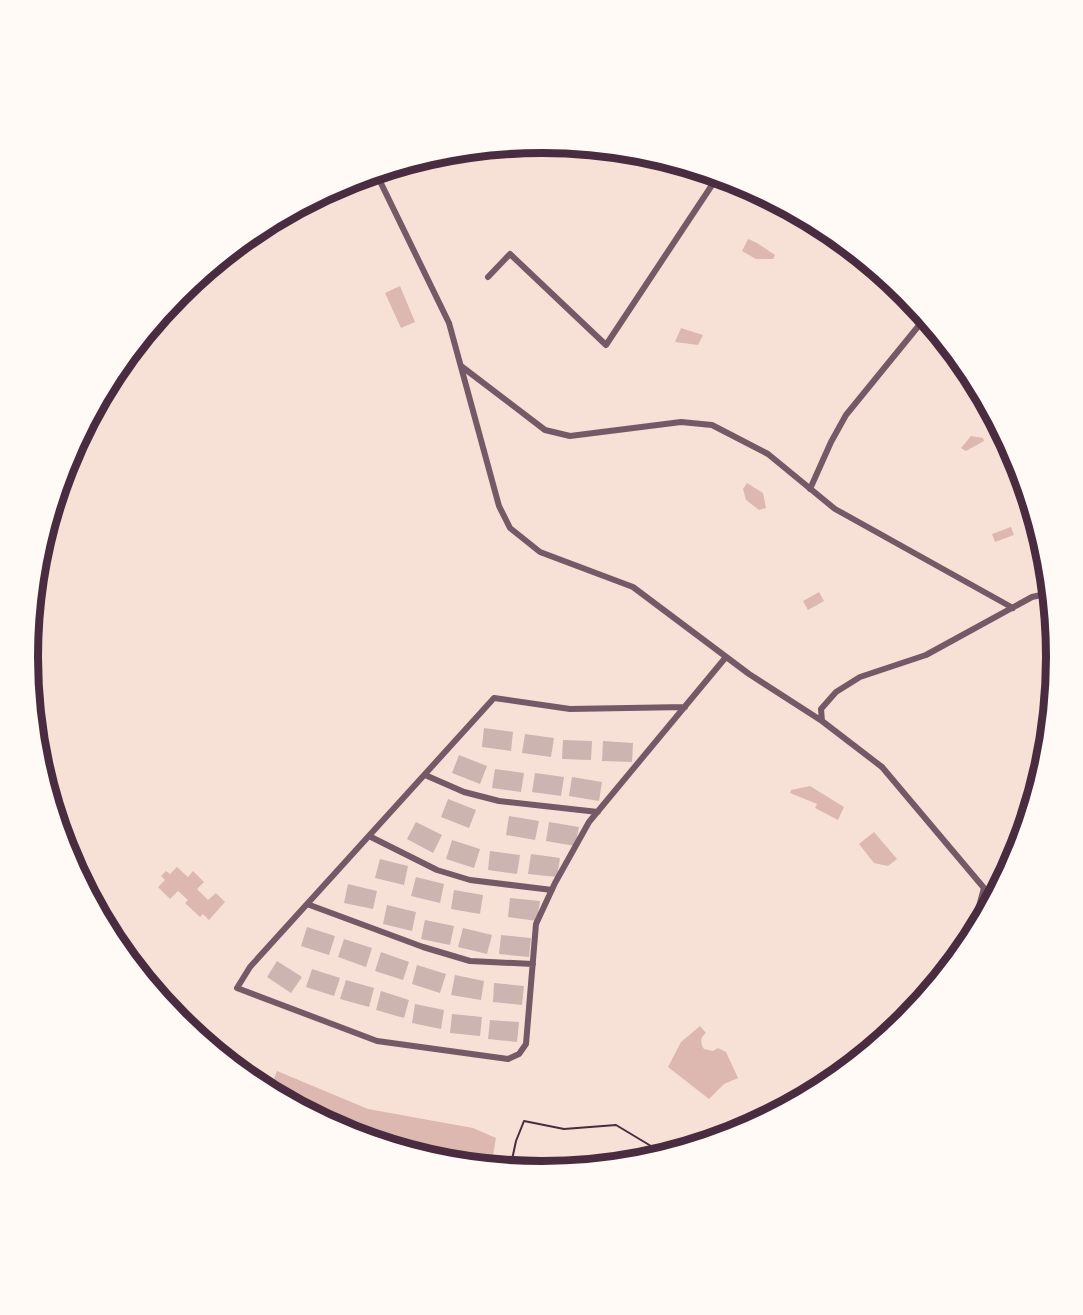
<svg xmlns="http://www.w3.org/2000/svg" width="1083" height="1315" font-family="'PT Sans',sans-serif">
<rect width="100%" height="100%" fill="#f7e1d7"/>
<path fill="#dcb8b0" d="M748,239L757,243L775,255L773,259H756L742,251Z
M400,286L415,322L401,328L385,293Z
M681,328L703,335L698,345L675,342Z
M971,436L983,438L984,441L966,451L961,448Z
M747,483L763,493L766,508L759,510L746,500L743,489Z
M1011,527L1014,535L995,542L992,534Z
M819,592L824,601L808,610L803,601Z
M810,786L844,807L838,820L815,808L817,804L790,793L791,790Z
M874,832L897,859L888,866L874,863L859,844Z
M177,867L188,877L193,871L204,882L197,889L208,900L216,893L225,902L209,920L203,914L200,917L185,903L188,900L178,891L170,899L158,887L165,880L161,876L166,871L170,874Z
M700,1026L706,1033C700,1037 700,1043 704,1049L713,1051L718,1048L726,1052L738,1078L724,1084L709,1099L668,1067L681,1042Z
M236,1069L274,1079L277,1071L368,1109L473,1128L496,1138L491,1167L441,1162L344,1133L255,1085Z"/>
<path fill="#ccb4b1" d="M484,728L513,732L511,751L482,747Z
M525,734L554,738L551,757L522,753Z
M563,740L592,741L591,760L562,759Z
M603,741L633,743L632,762L602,761Z
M459,755L487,766L480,784L452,773Z
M495,769L524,773L521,792L492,788Z
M535,773L564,777L561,796L532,792Z
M572,777L602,782L599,801L569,796Z
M448,799L476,810L469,828L441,817Z
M509,816L539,821L535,840L506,835Z
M416,822L442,835L433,853L407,839Z
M549,822L579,827L575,846L546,841Z
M452,840L480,849L474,868L446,859Z
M490,851L520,855L517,874L488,870Z
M531,854L560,858L557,877L528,874Z
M380,859L408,866L404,885L375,878Z
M416,877L444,884L440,903L411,896Z
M348,884L377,891L373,909L344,903Z
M454,890L483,895L480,914L451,909Z
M510,898L540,901L537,921L508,917Z
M387,905L416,912L412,931L383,924Z
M425,920L454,926L450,945L421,939Z
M307,927L335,936L329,955L301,946Z
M463,928L492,935L487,954L458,947Z
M501,935L531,938L529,957L499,954Z
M344,939L372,948L366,967L338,957Z
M381,952L409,962L403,980L375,971Z
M277,961L302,977L291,993L267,977Z
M417,965L446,974L440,993L412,984Z
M312,969L340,978L334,996L306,987Z
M455,975L484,981L481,1000L451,995Z
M346,980L374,988L369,1007L340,999Z
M494,983L524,986L522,1005L493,1002Z
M381,991L409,1000L404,1018L376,1010Z
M415,1004L444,1010L441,1029L412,1023Z
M452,1014L482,1017L480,1036L450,1033Z
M490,1020L519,1022L517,1042L488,1039Z"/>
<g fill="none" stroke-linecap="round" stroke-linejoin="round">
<path stroke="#4a2c40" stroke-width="2" d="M510,1169L516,1141L524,1121L564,1129L616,1125L666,1155"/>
<path stroke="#755966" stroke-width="6" d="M376,173L449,323L499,506L510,528L540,552L633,587L749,674L822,721L882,767L984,888L969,943
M488,277L510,254L606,345L718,176
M461,366L545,430L570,436L681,422L712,425L768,454L835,509L1013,608
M810,489L831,442L846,415L925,318
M1030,503L1042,595
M685,707L570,709L494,698L250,967L237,988L377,1041L508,1059L519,1054L526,1044L536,924L555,883L589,822L726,657
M822,721L821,709L836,692L860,677L926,655L1032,597L1050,593
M425,775L464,792L499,801L598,812
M369,836L437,870L470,880L552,890
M984,888L993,899
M307,904L423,947L470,961L533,964"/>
</g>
<path d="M0 0H1083V1315H0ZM38 657a504 504 0 1 1 1008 0a504 504 0 1 1-1008 0Z" fill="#fffaf5" fill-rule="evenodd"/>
<path fill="none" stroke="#4a2c40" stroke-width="8" d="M38 657a504 504 0 1 1 1008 0a504 504 0 1 1-1008 0Z"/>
</svg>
